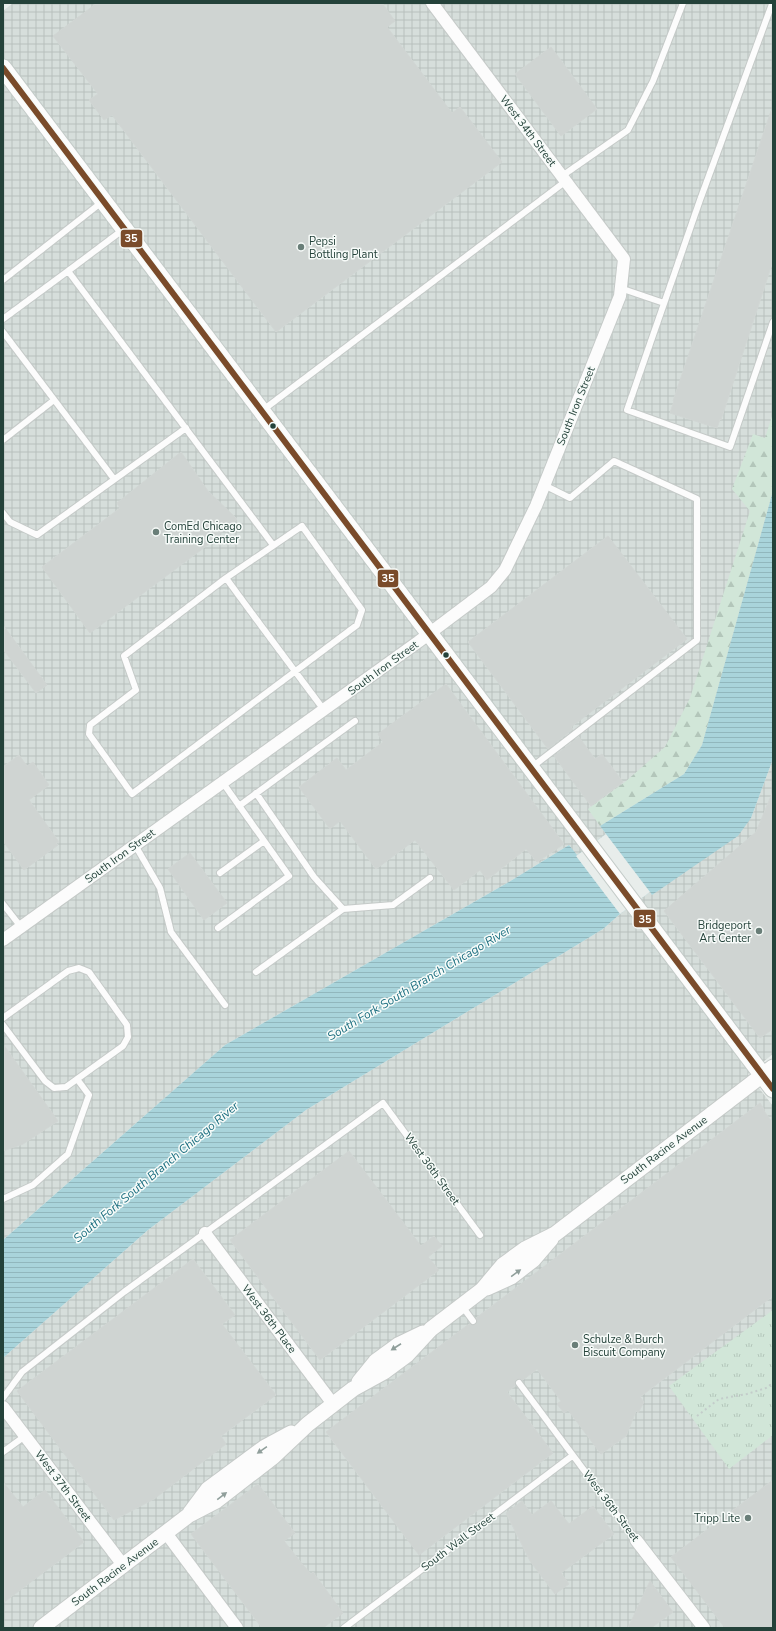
<svg xmlns="http://www.w3.org/2000/svg" width="776" height="1631" font-family="'Nunito Sans',sans-serif">
<defs>
<pattern id="industrial-grid" width="8" height="8" patternUnits="userSpaceOnUse"><rect width="8" height="8" fill="#d6dedb"/><path d="M0 4h8M4 0v8" fill="none" stroke="#b8c0bd"/></pattern>
<pattern id="grass-tufts" width="24" height="20" patternUnits="userSpaceOnUse"><rect width="24" height="20" fill="#d1e6d8"/><path d="M3 7l-1-3M5 7V3M7 7l1-3M15 17l-1-3M17 17v-4M19 17l1-3" fill="none" stroke="#b3c6ba"/></pattern>
<pattern id="forest-firs" width="22" height="20" patternUnits="userSpaceOnUse"><rect width="22" height="20" fill="#d1e6d8"/><path d="M5 1l3.5 6h-7zM16 11l3.5 6h-7z" fill="#b3c6ba"/></pattern>
<pattern id="water-rules" width="6" height="5" patternUnits="userSpaceOnUse"><rect width="6" height="5" fill="#a9d4db"/><path d="M0 2.5h6" fill="none" stroke="#91b7bd"/></pattern>
</defs>
<rect width="100%" height="100%" fill="#e8edeb"/>
<path fill="url(#industrial-grid)" d="M13,3H773V491L702,745L600,826L606,834L576,856L569,845L507,883L225,1045L3,1240V11Z
M773,759V1054L748,1074L773,1106V1628H3V1358L148,1230L306,1110L603,929L620,914L650,892L652,895L751,818Z"/>
<path fill="url(#grass-tufts)" d="M773,1310V1435L729,1469L669,1386Z"/>
<path fill="url(#forest-firs)" d="M773,413V491L702,745L684,774L600,826L588,809L625,782L665,747L690,698L750,511L732,489L753,434L765,438Z"/>
<path fill="url(#water-rules)" d="M773,491V759L751,818L738,836L652,895L650,892L620,914L603,929L306,1110L148,1230L3,1358V1240L225,1045L507,883L569,845L577,855L606,834L600,826L684,774L702,745Z"/>
<path fill="#e8edeb" d="M606,834L650,892L620,914L576,856Z"/>
<path fill="#cfd4d2" stroke="#d1d6d4" d="M97,3H382L395,21L387,27L452,113L460,107L502,162L276,332L112,115L104,120L89,100L98,94L53,36Z
M551,47L597,109L561,136L515,74Z
M771,111H773V261L721,420L720,419L717,428L670,413L674,401H673Z
M181,452L208,491L237,519L209,544L90,633L42,567L120,508L117,503Z
M608,536L687,639L571,727L573,729L548,749L468,642Z
M3,625L47,685L36,693L3,649Z
M446,684L564,844L537,862L526,849L487,880L480,870L454,890L415,840L376,869L340,821L330,829L299,787L337,758L346,770L383,742L378,734Z
M579,737L595,759L602,754L623,782L591,806L554,756Z
M19,755L27,766L33,762L49,785L29,800L59,842L56,843L58,845L24,870L3,841V767Z
M773,791V1029L760,1038L664,911L756,832Z
M190,853L227,903L204,920L168,869Z
M3,1044L58,1121L23,1144L3,1151Z
M760,1103L764,1109V1111L773,1123V1296L640,1397L644,1402L638,1413L636,1411L626,1436L601,1454L568,1410L564,1413L557,1404L561,1401L537,1369L523,1380L517,1379L515,1382V1386L507,1392L553,1453L419,1555L326,1432L469,1324L473,1325L476,1324L477,1321L476,1318Z
M349,1151L421,1246L434,1236L442,1246L428,1257L439,1270L320,1360L230,1240Z
M193,1259L235,1315L222,1324L276,1395L221,1436L226,1444L154,1499L114,1520L17,1391Z
M773,1480V1628H725L671,1557Z
M3,1482L23,1507L45,1490L84,1542L3,1603Z
M258,1484L295,1533L284,1541L303,1565L311,1574L313,1572L343,1613L323,1628H262L191,1534Z
M522,1501L532,1515L551,1501L569,1524L593,1506L614,1534L561,1573L569,1584L555,1594L530,1561L506,1513Z
M650,1581L673,1612L651,1628H628Z"/>
<g fill="none" stroke-linecap="round" stroke-linejoin="round">
<defs>
<path id="service" d="M773,5L772,4L700,200L627,410L730,447L773,322
M562,176L628,130L653,81L683,3
M124,229L68,271L273,545
M3,280L102,202
M620,288L664,303
M3,319L68,271
M3,332L114,479
M263,410L566,181
M3,440L54,400
M3,513L10,522L37,535L186,428
M226,578L302,526L362,610L357,625L132,794L89,734L90,725L136,690L124,656L226,578C258,622 291,666 324,710
M532,767L697,640V499L614,461L570,498L544,485
M256,793L314,877L343,909L393,905L430,878
M239,806L355,721
M135,845L160,888L171,932L225,1005
M220,873L264,841
M3,904L21,927
M218,928L289,876L223,783
M256,972L343,909
M3,1018L68,971L79,968L89,972L127,1025L128,1037L123,1046L66,1087L54,1088L45,1081L3,1025
M3,1199L33,1185L68,1154L89,1095L77,1079
M462,1306L473,1321
M519,1383L636,1540
M3,1398L22,1372L124,1292L383,1103L480,1235
M3,1452L25,1436
M344,1628L572,1456"/>
<path id="minor" d="M3,940L418,642L491,587L505,570L536,506L620,296L624,259L432,3
M205,1233L333,1404
M3,1407L123,1565
M166,1533L237,1628
M636,1540L704,1628"/>
<path id="tertiary" d="M487,1288L511,1277L533,1260L551,1239
M359,1382L376,1361L398,1345L423,1333
M190,1513L208,1489L265,1447L291,1433
M41,1628L189,1515L216,1501L273,1457L308,1424L353,1389L384,1372L407,1355L431,1329L482,1290L503,1265L525,1249L555,1234L773,1067"/>
<path id="secondary" d="M3,68L773,1089"/>
</defs>
<use href="#service" stroke="#c5cac8" stroke-width="8"/>
<use href="#minor" stroke="#c5cac8" stroke-width="14"/>
<use href="#tertiary" stroke="#c5cac8" stroke-width="17"/>
<use href="#secondary" stroke="#c3cbc8" stroke-width="19"/>
<path stroke="#c3ccca" stroke-width="2" stroke-dasharray="2 3" stroke-linecap="butt" d="M697,1416L719,1399L747,1394L766,1388L773,1383"/>
<use href="#service" stroke="#fcfcfc" stroke-width="6"/>
<use href="#minor" stroke="#fcfcfc" stroke-width="12"/>
<use href="#tertiary" stroke="#fcfcfc" stroke-width="15"/>
<use href="#secondary" stroke="#fcfcfc" stroke-width="17"/>
<defs>
<path id="bus-1" d="M3,68L773,1089"/>
</defs>
<use href="#bus-1" stroke="#f7fbf9" stroke-width="9"/>
<use href="#bus-1" stroke="#7a4b2a" stroke-width="6"/>
</g>
<defs><path id="oneway-solid" d="M-6-.8H1V-3.2L6.5 0L1 3.2V.8H-6Z"/></defs>
<g fill="#909f9b">
<use href="#oneway-solid" transform="translate(516 1273) rotate(-36)"/>
<use href="#oneway-solid" transform="translate(396 1347) rotate(147)"/>
<use href="#oneway-solid" transform="translate(262 1450) rotate(145)"/>
<use href="#oneway-solid" transform="translate(222 1496) rotate(-37)"/>
</g>
<g fill="#697e78" stroke="#f7fbf9" stroke-width="1.5">
<circle cx="301" cy="247" r="4"/>
<circle cx="156" cy="532" r="4"/>
<circle cx="759" cy="931" r="4"/>
<circle cx="575" cy="1345" r="4"/>
<circle cx="748" cy="1518" r="4"/>
</g>
<g fill="#24423a" stroke="#f7fbf9" stroke-width="1.5">
<circle cx="273" cy="426" r="3.5"/>
<circle cx="446" cy="655" r="3.5"/>
</g>
<g text-anchor="middle" dominant-baseline="central" stroke-width="3" stroke-linejoin="round" paint-order="stroke">
<g font-size="11" fill="#24423a" stroke="#f7fbf9">
<text transform="translate(528 131) rotate(53)">West 34th Street</text>
<text transform="translate(576 406) rotate(-68)">South Iron Street</text>
<text transform="translate(383 668) rotate(-36)">South Iron Street</text>
<text transform="translate(120 856) rotate(-36)">South Iron Street</text>
<text transform="translate(664 1150) rotate(-37)">South Racine Avenue</text>
<text transform="translate(432 1169) rotate(54)">West 36th Street</text>
<text transform="translate(269 1319) rotate(53)">West 36th Place</text>
<text transform="translate(63 1486) rotate(53)">West 37th Street</text>
<text transform="translate(611 1506) rotate(53)">West 36th Street</text>
<text transform="translate(458 1542) rotate(-37)">South Wall Street</text>
<text transform="translate(115 1572) rotate(-37)">South Racine Avenue</text>
</g>
<g font-size="11" fill="#24423a" stroke="#f7fbf9" text-anchor="start">
<text x="309" y="241">Pepsi<tspan x="309" dy="13">Bottling Plant</tspan></text>
<text x="164" y="526">ComEd Chicago<tspan x="164" dy="13">Training Center</tspan></text>
<text x="751" y="925" text-anchor="end">Bridgeport<tspan x="751" dy="13">Art Center</tspan></text>
<text x="583" y="1339">Schulze &amp; Burch<tspan x="583" dy="13">Biscuit Company</tspan></text>
<text x="740" y="1518" text-anchor="end">Tripp Lite</text>
</g>
<g font-size="12" font-style="italic" fill="#1c6f80" stroke="#f7fbf9">
<text transform="translate(419 983) rotate(-31)">South Fork South Branch Chicago River</text>
<text transform="translate(156 1172) rotate(-40)">South Fork South Branch Chicago River</text>
</g>
</g>
<g stroke="#f7fbf9" stroke-width="1.5">
<rect x="120" y="229" width="23" height="19" rx="4" fill="#7a4b2a"/>
<rect x="377" y="569" width="22" height="19" rx="4" fill="#7a4b2a"/>
<rect x="633" y="909" width="23" height="19" rx="4" fill="#7a4b2a"/>
</g>
<g font-size="11" text-anchor="middle" font-weight="bold" fill="#fff">
<text x="131" y="242">35</text>
<text x="388" y="582">35</text>
<text x="645" y="923">35</text>
</g>
<rect width="776" height="1631" fill="none" stroke="#24423a" stroke-width="8"/>
</svg>
